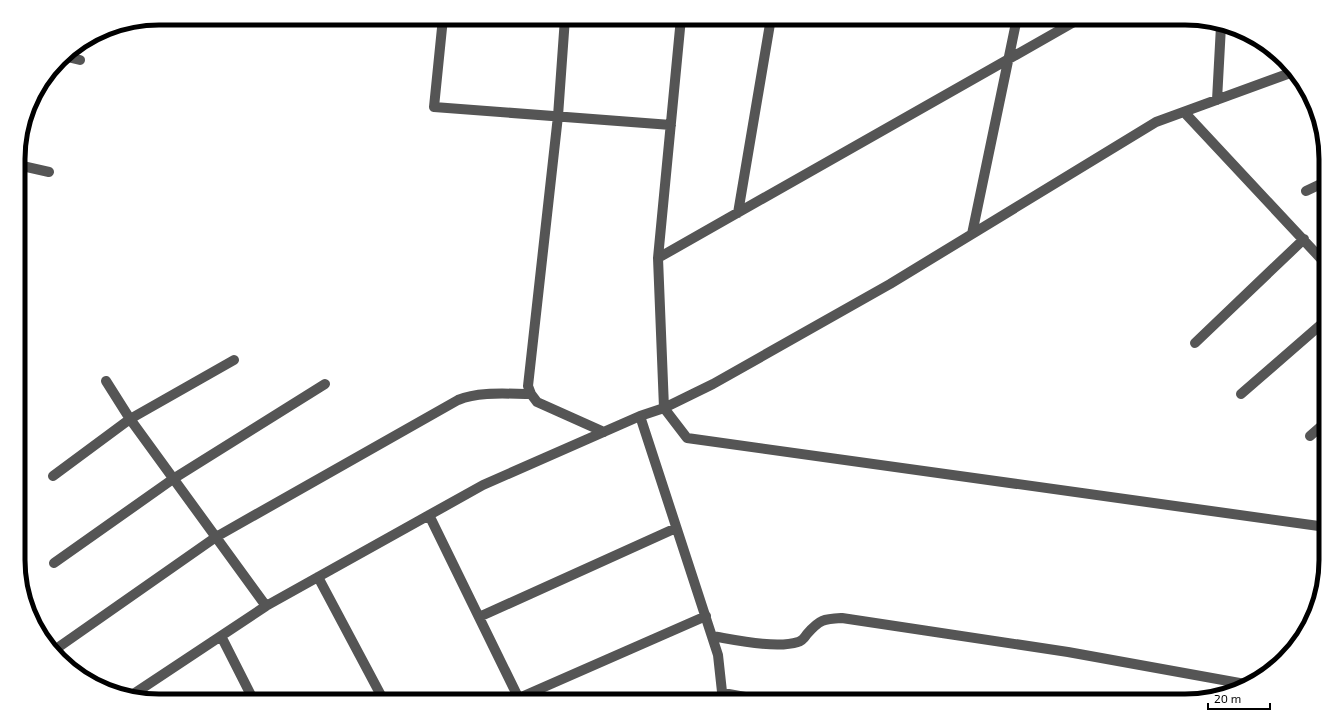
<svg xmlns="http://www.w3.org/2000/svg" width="1344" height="719" font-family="'Exo 2',sans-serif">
<rect width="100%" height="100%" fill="#fff"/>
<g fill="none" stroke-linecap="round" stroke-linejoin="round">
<path stroke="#555" stroke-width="10" d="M443,18L434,107L671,125
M565,18L558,116L528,386L531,394L537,402L604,432
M681,18L658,258L664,408L687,438L1326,527
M63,56L80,60
M1217,100L1221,26
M1184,112L1325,263
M18,165L49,172
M1306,191L1325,182
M738,213L771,18
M972,234L1017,18
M658,258L1081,18
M1195,343L1304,239
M106,381L130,419L266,606
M1241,394L1325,321
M640,416L718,655L723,701
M1310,436L1326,422
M1324,441H1326
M53,476L130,419L234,360
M429,515L520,701
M54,563L173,479L325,384
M318,577L384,701
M479,617L676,528
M221,636L254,701
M712,636C736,640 776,649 798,642C802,641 805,637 807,634C820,619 824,619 842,618L1068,652L1245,684
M53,651L216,537L458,400C480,391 508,394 531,394
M723,693L767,701
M132,695L266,606L483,485L640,416L664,408L713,384L890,284L1156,122L1293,72
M519,698L706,616"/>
</g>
<path d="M0 0H1344V719H0ZM159 25H1185A134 134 0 0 1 1319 159V560A134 134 0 0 1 1185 694H159A134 134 0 0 1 25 560V159A134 134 0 0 1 159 25Z" fill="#fff" fill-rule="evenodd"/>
<path fill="none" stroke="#000" stroke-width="5" d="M159 25H1185A134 134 0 0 1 1319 159V560A134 134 0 0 1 1185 694H159A134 134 0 0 1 25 560V159A134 134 0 0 1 159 25Z"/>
<path d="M1208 703v6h62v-6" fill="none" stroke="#000000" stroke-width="2"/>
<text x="1214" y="703" font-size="12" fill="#000000" stroke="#ffffff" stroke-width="3" paint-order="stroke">20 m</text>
</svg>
